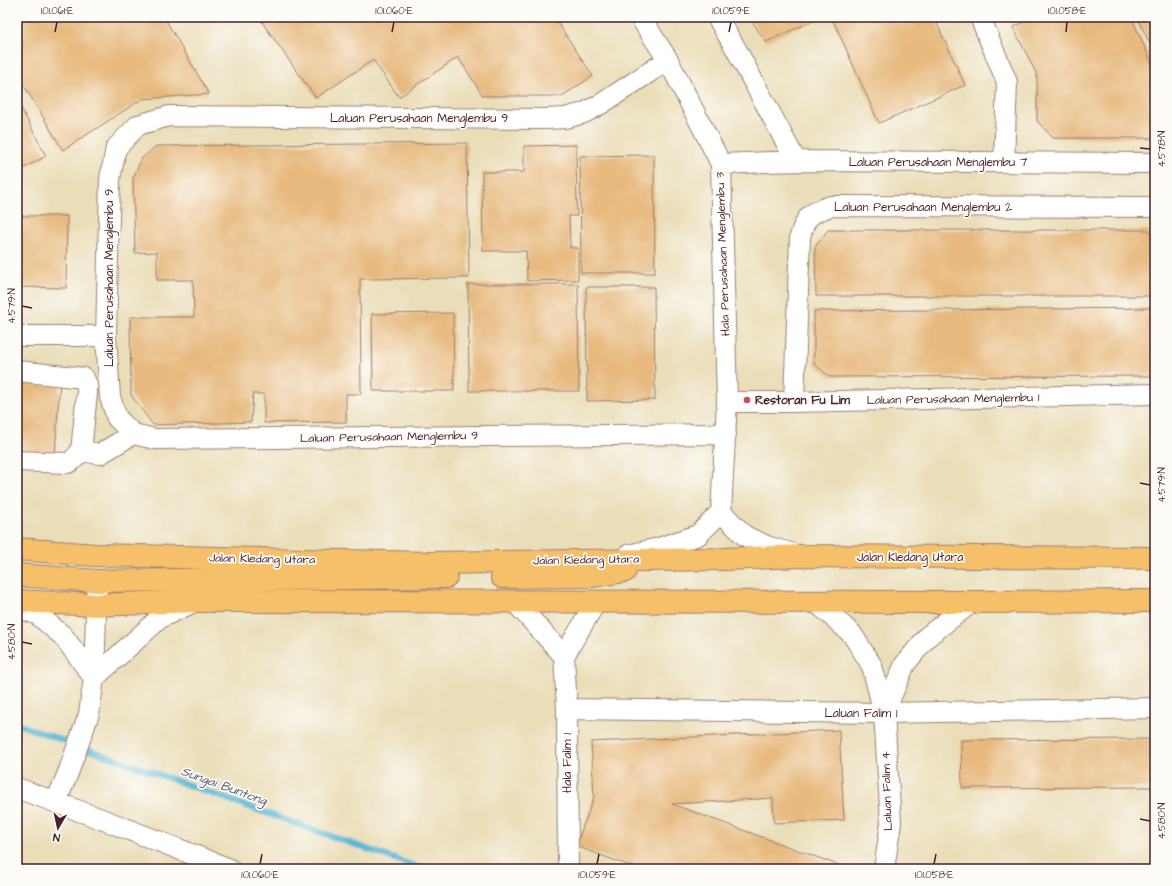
<svg xmlns="http://www.w3.org/2000/svg" width="1172" height="886" font-family="'Architects Daughter',sans-serif">
<rect width="100%" height="100%" fill="#fdfcf7"/>
<filter id="ink" filterUnits="userSpaceOnUse"><feTurbulence type="fractalNoise" baseFrequency=".025" numOctaves="2"/><feDisplacementMap in="SourceGraphic" scale="8" xChannelSelector="R" yChannelSelector="G"/><feConvolveMatrix kernelMatrix="1 2 1 2 8 2 1 2 1" color-interpolation-filters="sRGB"/></filter>
<filter id="wash" filterUnits="userSpaceOnUse"><feTurbulence type="fractalNoise" baseFrequency=".012" numOctaves="4" result="noise"/><feDisplacementMap in="SourceGraphic" scale="16" xChannelSelector="R" yChannelSelector="G"/><feGaussianBlur stdDeviation="0.9" result="paint"/><feColorMatrix in="noise" values="0 0 0 0 0 0 0 0 0 0 0 0 0 0 0 0 0 1.4 0 .05"/><feComposite in="paint" operator="in"/></filter>
<g filter="url(#wash)">
<rect width="100%" height="100%" fill="#eadeb9"/>
<g fill="none" stroke-linecap="round" stroke-linejoin="round">
<path stroke="#57b5d5" stroke-width="6" d="M17,724L423,869"/>
</g>
<g id="blocks">
<path fill="#e7b97e" d="M17,17H164L209,94L142,99L63,150L17,74Z
M269,17H554L593,76L562,96H483L458,57L399,97L373,60L316,98L262,22Z
M749,17H821L766,42Z
M840,17H934L965,85L879,123L833,20Z
M1036,17H1131L1155,70V138H1053L1037,121V75L1013,27Z
M1137,17H1155V42L1150,44Z
M17,100L46,156L17,172Z
M467,143L469,278L360,279L361,394H346V422L264,423V394H253L251,422L153,425L131,395L130,317H194L193,280H157V252L135,253L133,178L142,158L156,146Z
M576,145L577,216H569L570,248H578V280L527,281L526,251H483L482,172H524V146Z
M654,155L655,273H581L580,156Z
M17,216H67L66,288L17,287Z
M828,230H1148L1155,236V296H816L815,247Z
M468,284H578L579,391H469Z
M586,287H654L655,400L587,401Z
M1155,308V373L1153,376L830,377L814,364V311Z
M453,313L454,391H373L372,314Z
M17,376L60,380L55,455L17,452Z
M839,730L844,820L774,823L773,798L672,804L849,869H638L576,846L594,797L591,742Z
M1155,739V787L962,788L961,740Z"/>
</g>
</g>
<g filter="url(#ink)">
<use href="#blocks" fill-opacity="0" stroke="#9a7e72" stroke-width="1"/>
<g fill="none" stroke-linecap="round" stroke-linejoin="round">
<defs>
<path id="minor" d="M640,17L668,60L721,164L727,402L721,512
M717,17L736,49L796,161
M980,17L1007,82L1004,162
M668,60L601,104L584,113L565,118L546,119L169,116L138,125L116,148L110,179L106,336L110,397L117,418L133,434L155,439L726,434
M721,164L796,161L1155,163
M17,336H106
M17,371L84,378L87,385V393L81,451L73,460L68,463L17,461
M727,402H794L1155,394
M794,402L800,237C806,215 810,213 831,206L1155,207
M81,451L100,454L133,434
M721,512L745,536L769,547L794,554
M628,555L659,548L698,535L721,512
M815,601L852,634L872,666L884,713L891,823L884,869
M515,602L564,656
M17,607L38,615L63,636L94,678
M94,678L160,618L194,602
M567,709L884,713L1155,708
M884,713L905,664L928,636L972,602
M17,788L104,820L230,869
M56,802L68,773L89,714L94,678L97,581
M568,869L567,709L564,656L596,602"/>
<path id="major" d="M17,549L95,555L430,563L724,559L802,556L1155,558
M17,575L97,581L446,577
M502,577L593,576L625,571
M17,601L97,605L196,601L972,602L1155,601"/>
</defs>
<use href="#minor" stroke="#9a7e72" stroke-width="22"/>
<use href="#major" stroke="#9a7e72" stroke-width="24"/>
<use href="#minor" stroke="#fff" stroke-width="20"/>
<use href="#major" stroke="#f6c06b" stroke-width="22"/>
</g>
</g>
<path fill="none" stroke="#4a1f2b" stroke-width="1.5" d="M55,32L57,22M392,32L394,22M729,32L731,22M1066,32L1067,22M1140,148L1150,149M22,306L32,308M1140,483L1150,485M22,642L32,644M1140,819L1150,821M260,864L262,854M597,864L599,854M934,864L936,854"/>
<circle fill="#d1495b" stroke="#fdfcf7" stroke-width="1.5" cx="747" cy="400" r="4"/>
<g text-anchor="middle" dominant-baseline="central" stroke-width="3.5" stroke-linejoin="round" paint-order="stroke">
<g font-size="12" fill="#4a1f2b" stroke="#fdfcf7">
<text x="419" y="118">Laluan Perusahaan Menglembu 9</text>
<text x="938" y="162">Laluan Perusahaan Menglembu 7</text>
<text x="923" y="207">Laluan Perusahaan Menglembu 2</text>
<text transform="translate(723 254) rotate(-92)">Hala Perusahaan Menglembu 3</text>
<text transform="translate(109 278) rotate(-90)">Laluan Perusahaan Menglembu 9</text>
<text transform="translate(953 399) rotate(-1)">Laluan Perusahaan Menglembu 1</text>
<text transform="translate(389 437) rotate(-1)">Laluan Perusahaan Menglembu 9</text>
<text x="910" y="557">Jalan Kledang Utara</text>
<text transform="translate(262 559) rotate(1)">Jalan Kledang Utara</text>
<text transform="translate(586 560) rotate(-1)">Jalan Kledang Utara</text>
<text x="861" y="713">Laluan Falim 1</text>
<text transform="translate(567 763) rotate(-90)">Hala Falim 1</text>
<text transform="translate(887 791) rotate(-92)">Laluan Falim 4</text>
</g>
<g font-size="12" font-weight="bold" fill="#4a1f2b" stroke="#fdfcf7" text-anchor="start">
<text x="755" y="400">Restoran Fu Lim</text>
</g>
<g font-size="13" font-style="italic" fill="#4f5b6f" stroke="#fdfcf7">
<text transform="translate(224 786) rotate(20)">Sungai Buntong</text>
</g>
</g>
<rect width="1172" height="886" fill="none" stroke="#fdfcf7" stroke-width="44"/>
<g transform="translate(58 828) rotate(189)" stroke="#fdfcf7" stroke-width="3" paint-order="stroke">
<path d="M0-3L7 15L0 10L-7 15Z" fill="#4a1f2b"/>
<text y="-6" font-size="11" font-weight="bold" text-anchor="middle" fill="#4a1f2b">N</text>
</g>
<rect x="22" y="22" width="1128" height="842" fill="none" stroke="#4a1f2b" stroke-width="1.5"/>
<g font-size="10" text-anchor="middle" fill="#4a1f2b">
<text x="57" y="14">101.061°E</text>
<text x="394" y="14">101.060°E</text>
<text x="731" y="14">101.059°E</text>
<text x="1067" y="14">101.058°E</text>
<text transform="translate(1161 149) rotate(-90)" y="4">4.578°N</text>
<text transform="translate(11 306) rotate(-90)" y="4">4.579°N</text>
<text transform="translate(1161 485) rotate(-90)" y="4">4.579°N</text>
<text transform="translate(11 642) rotate(-90)" y="4">4.580°N</text>
<text transform="translate(1161 821) rotate(-90)" y="4">4.580°N</text>
<text x="260" y="878">101.060°E</text>
<text x="597" y="878">101.059°E</text>
<text x="934" y="878">101.058°E</text>
</g>
</svg>
